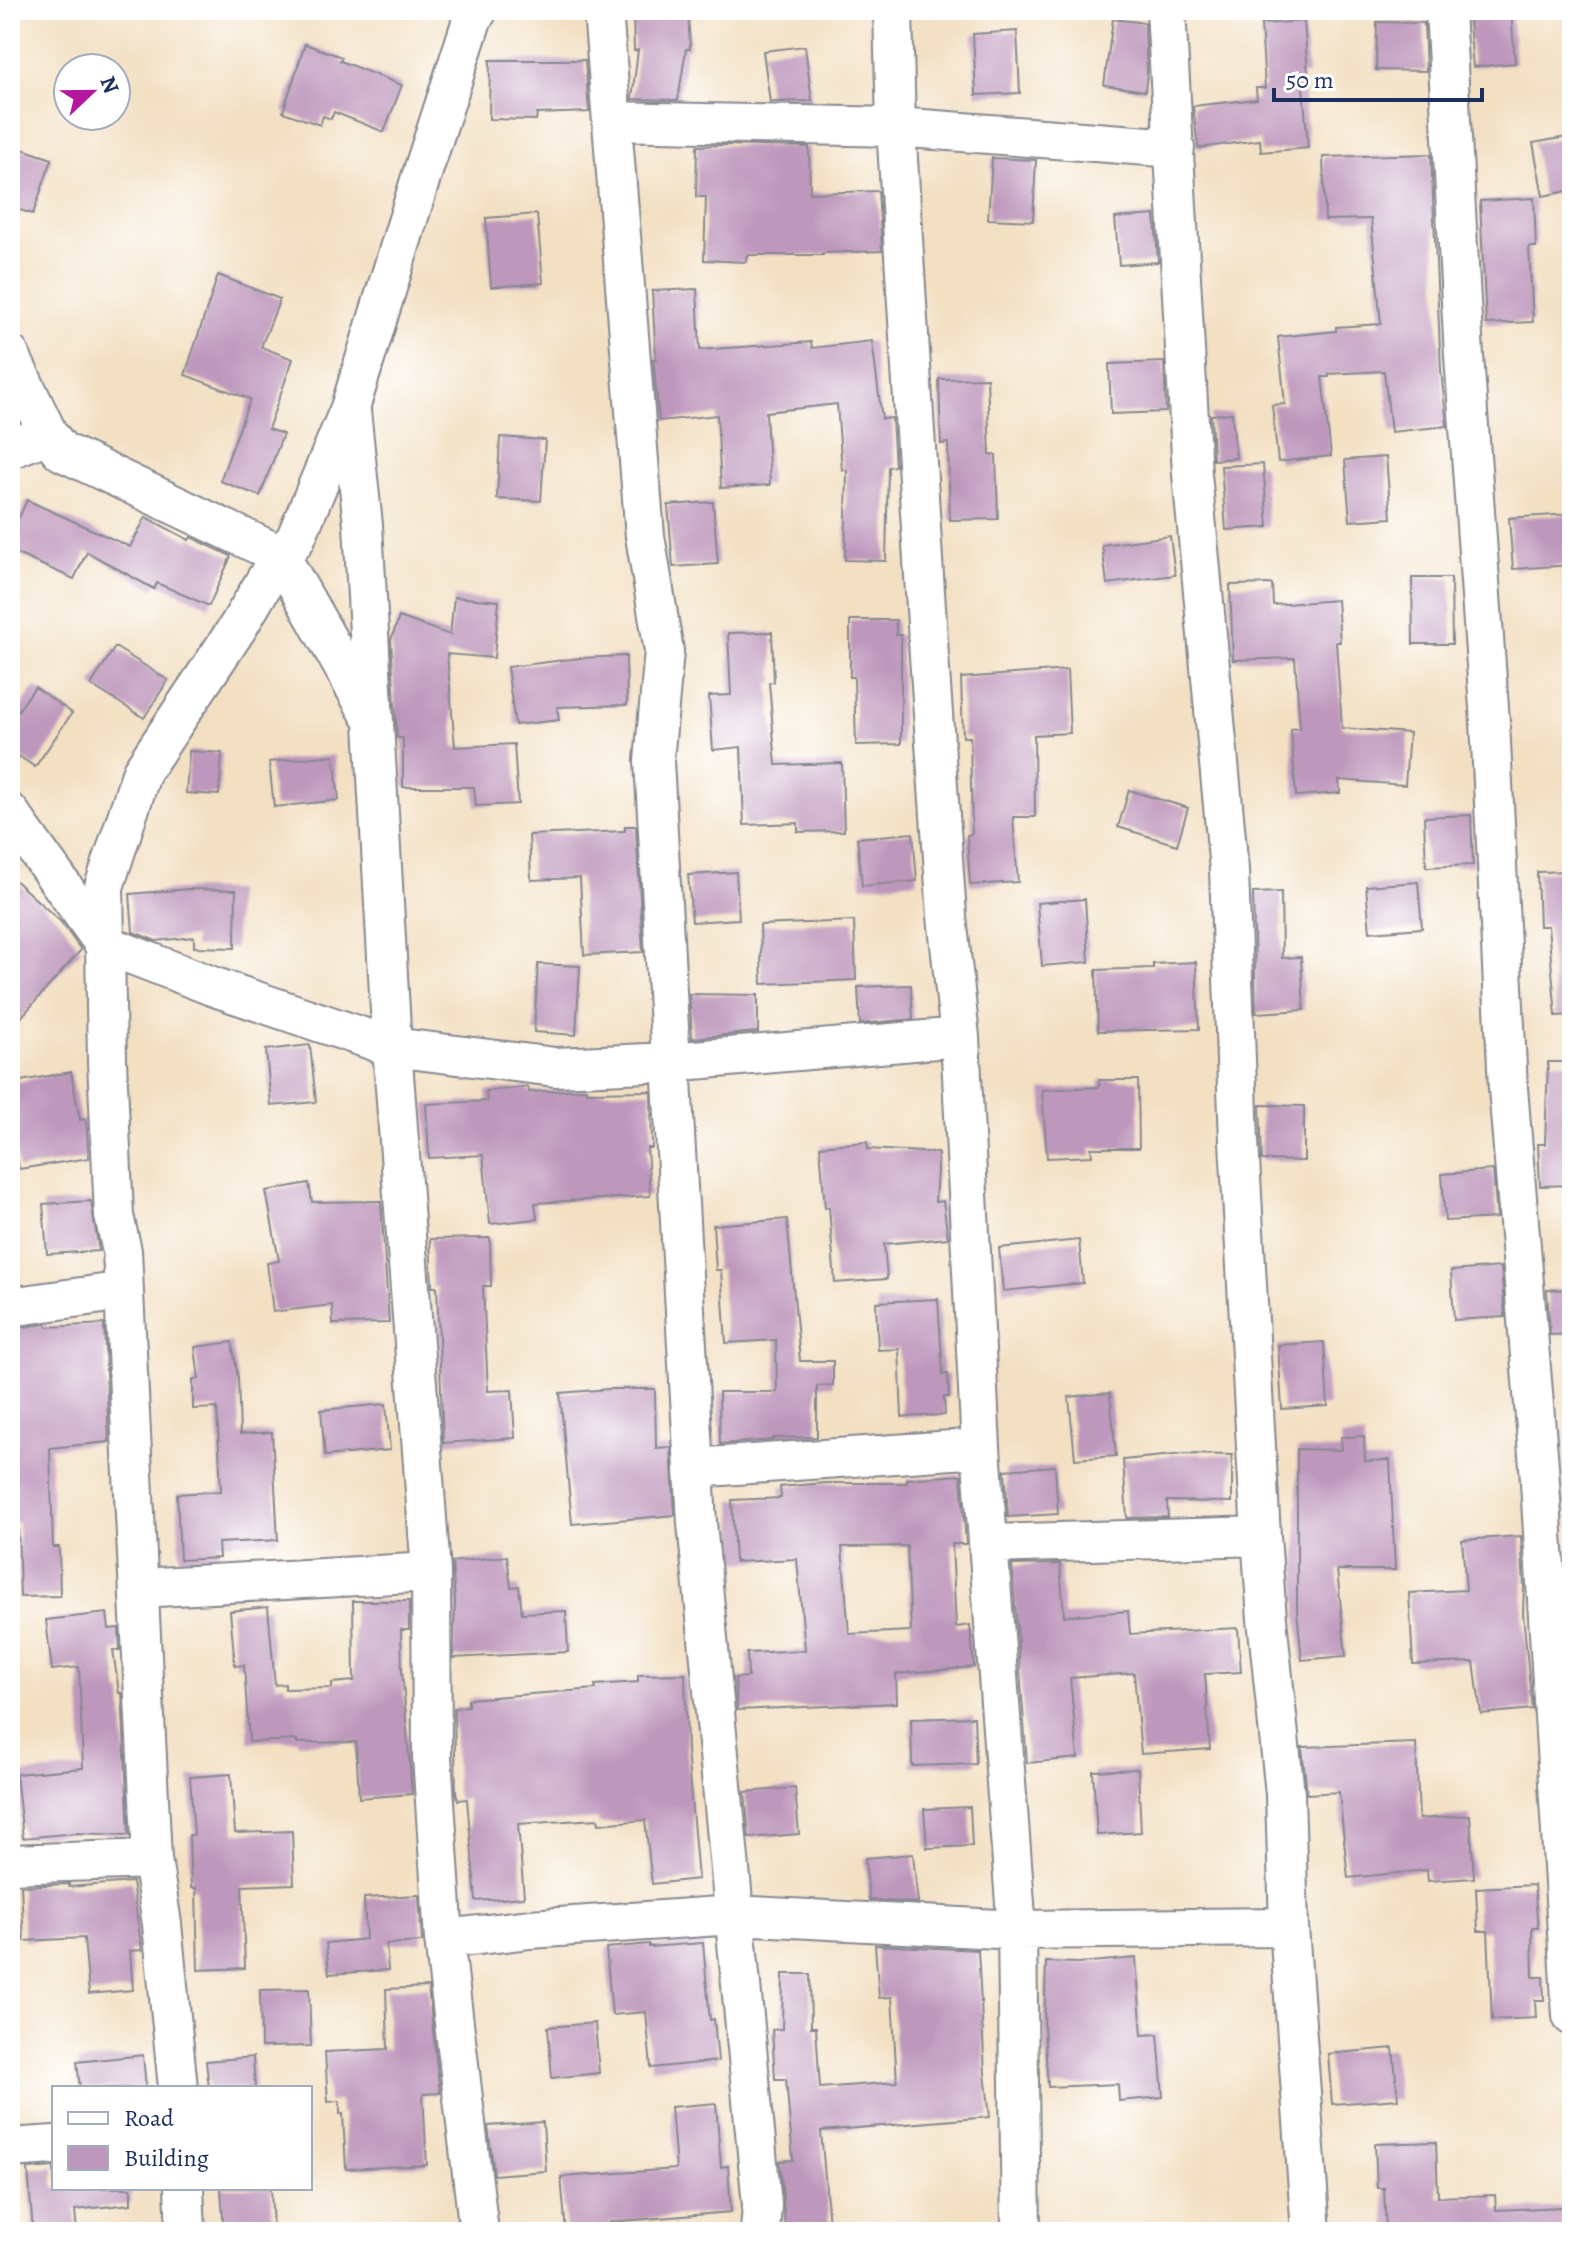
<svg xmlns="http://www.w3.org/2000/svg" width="1582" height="2242" font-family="Alegreya,serif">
<rect width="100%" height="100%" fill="#fff"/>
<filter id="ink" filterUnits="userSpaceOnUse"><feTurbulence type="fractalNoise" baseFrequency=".0125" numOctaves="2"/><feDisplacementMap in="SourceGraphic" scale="16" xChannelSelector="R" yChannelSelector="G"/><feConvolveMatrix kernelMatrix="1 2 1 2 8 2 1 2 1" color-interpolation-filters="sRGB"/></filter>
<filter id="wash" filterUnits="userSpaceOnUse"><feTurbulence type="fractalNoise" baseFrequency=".006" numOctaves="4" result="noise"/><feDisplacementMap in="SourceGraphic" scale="32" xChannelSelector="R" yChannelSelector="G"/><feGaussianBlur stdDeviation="1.8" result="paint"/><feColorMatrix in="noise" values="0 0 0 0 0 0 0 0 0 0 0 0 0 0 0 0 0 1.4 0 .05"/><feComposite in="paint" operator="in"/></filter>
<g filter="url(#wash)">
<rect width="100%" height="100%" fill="#f3e0c3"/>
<g id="blocks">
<path fill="#be97bc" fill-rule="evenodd" d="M633,10H688L690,49H686L678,100L632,99L638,50L634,51Z
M1468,10H1511L1515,63L1473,67Z
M1113,19L1145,23L1147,73L1145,91L1104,85Z
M1304,21L1308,75H1302L1308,148L1261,152L1260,140L1198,148L1193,106L1257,99L1256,88H1265L1261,24Z
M1377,22L1424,23L1426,71L1376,70Z
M1017,31L1020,93L976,95L973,34Z
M305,44L342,57L340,61L402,85L384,132L334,112L331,119L323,116L320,125L283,112Z
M805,46L812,101L770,102L763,51Z
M490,60H585L589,112L537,114L536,120L489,119Z
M1572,136V190L1543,196L1533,143Z
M10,145L52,159L33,214L10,207Z
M723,145L809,147L810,193L878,191L882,251L823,253V255H747L746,262L704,260L706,197H696L697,146Z
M1431,154L1441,370L1447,426L1391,432L1384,371L1329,374V377H1322L1331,456L1278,462L1272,405L1285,404L1278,337L1336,331V327L1381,324L1371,219L1325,220L1323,157Z
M992,158L1036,160L1033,221L988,219Z
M1534,198L1536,247H1529L1533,322L1486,324L1480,201Z
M537,214L543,283L491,287L486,218Z
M1155,215L1158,262L1119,265L1115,218Z
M218,275L280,299L261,347L293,359L268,429L283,434L260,496L220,481L250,399L185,375Z
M697,289L700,350L811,342L812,348L872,341L882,419L892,418L895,466L888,467L886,561L845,560L847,470H842L837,404L766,412L770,485L721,488L717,415L659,421L653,359H656L652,291Z
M1164,362L1166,412L1111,414L1109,364Z
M987,378L990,455H996L998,519L950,520L948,443L941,444L939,379Z
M1232,413L1236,458L1213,460L1211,415Z
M500,437L545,440L541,501L497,499Z
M1386,457L1391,518L1350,521L1345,460Z
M1263,464L1268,527L1226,530L1221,466Z
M27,500L130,547L146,517L189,540L191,537L231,556L209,606L157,583L154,589L87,552L74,579L10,551V537Z
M713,502L718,564L673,567L668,505Z
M1571,514L1572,565L1513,569L1509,518Z
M1170,536L1175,575L1107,584L1102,545Z
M1412,578H1451L1452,644H1413Z
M1272,584L1273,605L1337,600L1340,642H1336L1342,728L1409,733L1405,785L1339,780L1340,793L1296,796L1291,729L1300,728L1295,658L1233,660L1230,585Z
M454,597L499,601L494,658L447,654L455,747L514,744L518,804L476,806L474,787H403V738H397L391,640L399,617L450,635Z
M850,620H896V635H901V744L856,745L854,677H850Z
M772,632L774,682L769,683L776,765L842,763L844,831L798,832V823L744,825L741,747L713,750L709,696L731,695L728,633Z
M115,647L168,680L144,718L91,685Z
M626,656L627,705L557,707L559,720L515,725L507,667L580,658Z
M1067,670L1070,733L1034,735L1035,817H1013L1018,882L970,885L967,835L972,834L970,737H963L961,678Z
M35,687L72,713L35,767L10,750V722Z
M189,751L222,753L219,795L186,793Z
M334,755L339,800L274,807L269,762Z
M1129,790L1188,808L1177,845L1118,827Z
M1471,815L1473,865L1426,867L1424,817Z
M625,826H636L643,952L584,955L580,878L531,880L529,835L625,831Z
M913,833L917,881L862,886L857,838Z
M1572,871V1015L1556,1016L1548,926H1539L1537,872Z
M736,872L739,919L692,922L688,875Z
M10,876L61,922L81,950L10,1030Z
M1418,882L1422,928L1370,932L1366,886Z
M189,889L236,890L235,948L194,947V937L156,941L133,932L130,894Z
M1281,892L1282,958L1301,957L1304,1010L1256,1013L1253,893Z
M1085,899L1089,962L1042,966L1037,903Z
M854,921L856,980L762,984L760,925Z
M1196,962L1199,1029L1098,1031L1096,970L1153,968V964Z
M538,964L580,966L576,1035L534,1032Z
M911,985L913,1019L860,1024L858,987Z
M689,994L758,995V1032L692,1038Z
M310,1045L316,1102L271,1106L266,1050Z
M1548,1062H1572V1185L1540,1186L1538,1144H1545Z
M71,1072L80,1120L86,1119L89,1158L19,1169L10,1111V1083Z
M1099,1080H1138L1139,1148H1091L1092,1156L1047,1158L1042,1090L1099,1087Z
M528,1087L529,1092L586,1089V1092L651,1091L652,1148H647L650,1196L535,1203L537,1219L490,1224L483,1155L429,1158L426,1104L487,1101L486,1091Z
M1260,1105L1304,1106V1161L1262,1160Z
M867,1142L868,1149L938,1153L935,1202L943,1201L948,1238L884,1244L887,1279L835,1283L829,1207L825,1208L820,1146Z
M1493,1170L1497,1218L1445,1221L1442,1174Z
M309,1183L312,1202L381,1201L389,1323L333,1324L332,1305L273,1312L267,1263L279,1261L266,1191Z
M91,1201L99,1251L47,1254L43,1204Z
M787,1219L800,1361H833V1385L817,1386V1437L773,1438V1440L720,1444L719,1392H777L776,1340L726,1343L721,1270H716L713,1225Z
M490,1238L491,1286H483L488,1391L512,1390L515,1438L443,1443L437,1287H432L430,1239Z
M1079,1240L1083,1283L1003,1291L999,1248Z
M1501,1267L1505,1317L1454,1320L1451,1271Z
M1572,1289V1334L1550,1335L1547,1290Z
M938,1299L943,1375L948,1374L949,1397H944L945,1415L902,1417L899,1349L878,1350L876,1302Z
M46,1324L48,1327L104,1324L109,1442L50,1448L53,1547H59L60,1596L20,1597L18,1523H10V1329Z
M232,1342L238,1378L240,1434L272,1432L278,1540L218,1543L219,1558L180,1560L177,1494L221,1491L217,1408L193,1409V1379H199L195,1347Z
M1324,1342L1328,1406L1282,1409L1278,1345Z
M610,1389H655L656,1448L671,1447L675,1515L572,1524L560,1393Z
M1110,1393L1116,1456L1075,1459L1069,1397Z
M386,1404L390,1450L325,1456L321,1410Z
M1364,1436L1365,1461L1390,1460L1395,1570H1337L1346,1656L1302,1660L1297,1611V1449L1342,1450L1341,1437Z
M1184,1454L1232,1455V1502L1167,1501L1168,1517L1127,1518L1123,1460Z
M1055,1466L1058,1514L1008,1517L1005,1470Z
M961,1475L966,1544H952L956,1627L970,1625L974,1667L896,1674L897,1703L737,1710L735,1678L748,1677L747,1653L805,1650L797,1559L735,1562L732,1500L781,1498L780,1487L826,1483H907V1479ZM907,1546L911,1631L849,1634L842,1547Z
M1521,1536L1524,1586L1523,1613L1532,1709L1481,1714L1474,1662L1413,1664L1409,1593L1466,1590L1462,1540Z
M507,1556L511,1587L519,1586L522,1613L566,1611L568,1652L453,1658L455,1601L452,1562Z
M1060,1564L1064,1616L1128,1611L1130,1634L1238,1628L1241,1672L1205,1674L1210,1749L1141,1754L1134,1673L1070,1678L1078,1758L1027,1763L1012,1565Z
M353,1601H409V1630H401L402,1670L412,1794L359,1798L356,1742L297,1743V1740L249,1742L244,1665L235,1666L230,1611L268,1607L275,1685L285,1684V1689L332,1688V1683L354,1681Z
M107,1613L109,1629L119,1628L120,1650H113L119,1693H122L129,1835L76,1833L23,1838L16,1774L83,1768L79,1667L52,1670L46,1620Z
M685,1674L687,1750L698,1879L652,1884L645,1820L599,1824L598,1819L518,1824L524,1897L476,1901L467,1799L458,1800L456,1792L454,1708L468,1706V1699L596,1689L595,1685L638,1682V1675Z
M974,1717L976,1764L912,1766L911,1719Z
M1416,1743L1419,1819L1470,1815L1474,1878L1428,1881L1427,1870L1348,1878L1339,1792L1307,1794L1302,1747Z
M1138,1769L1141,1832L1097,1835L1093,1771Z
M231,1774L235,1833L292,1831L294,1884L242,1886L245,1968L198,1970L196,1888H191L189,1835H194L190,1777Z
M795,1788L799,1834L749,1838L745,1792Z
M970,1807L972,1846L927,1848L924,1809Z
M913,1854L918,1903L869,1900L865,1858Z
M132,1882L142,1950L130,1951L133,1990L89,1994L84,1938L24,1941L21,1886L69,1884V1887Z
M1534,1885L1538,1928H1532L1533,1977H1543L1544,2000H1535L1536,2018L1492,2020L1488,1931H1478L1476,1888Z
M419,1895L422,1942L386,1944L388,1970L329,1974L326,1943L366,1939L364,1898Z
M703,1943L710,2020L714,2019L718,2061L651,2068L646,2012L612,2015L606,1948L649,1944V1947Z
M875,1945L978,1950L985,2073L990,2117L821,2131L829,2224L785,2228L780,2161L793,2160L786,2079H775L772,2030L782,2029L783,1974H810L811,2027H816L820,2088L897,2082L892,1997L879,1998Z
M1136,1958L1142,2035L1158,2034L1163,2097L1119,2101L1118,2084L1048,2087L1044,2027L1046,1962L1079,1963Z
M428,1987L440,2093L423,2094L427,2165L346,2169L343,2114H340V2101L328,2102L325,2052L388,2049L386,1989Z
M309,1989L311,2046L261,2047L260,1990Z
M595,2023L599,2073L552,2078L548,2027Z
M1393,2048L1398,2099L1332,2104L1328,2054Z
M143,2055L146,2088H80L77,2062Z
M253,2057L255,2088H209L206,2061Z
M716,2103L721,2167L728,2166L731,2212L610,2222V2232H566L561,2177L676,2169L671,2107Z
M543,2122L546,2171L494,2175L488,2126Z
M1436,2142L1438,2197L1495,2195L1496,2210L1562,2207V2232H1386L1384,2188H1377L1375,2144Z
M54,2167V2188H131V2204L75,2210L77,2232H33L28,2169Z
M221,2188H271L273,2232H224Z"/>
</g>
</g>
<g filter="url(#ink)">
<use href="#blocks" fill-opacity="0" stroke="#878890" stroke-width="2"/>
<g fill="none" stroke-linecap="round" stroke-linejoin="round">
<defs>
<path id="minor" d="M603,10L645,536L664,651L654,761L697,1523L762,2205L760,2232
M893,10L896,127L929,656L947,916L960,1037L981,1448L1017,1930L1021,2232
M1166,10L1192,474L1229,870L1239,1141L1261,1536L1267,1619L1285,1794L1289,1927L1311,2232
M1445,10L1464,356L1490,722L1508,1088L1539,1466L1572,2016
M612,121L896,127L1175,148
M10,355L48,434L61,451L280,555L369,713
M351,411L363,525L392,1047L431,1572L432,1756L444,1939L479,2232
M10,449L48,434
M10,813L104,944L212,986L392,1047L555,1067L671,1062L960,1037
M10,1307L124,1291
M694,1468L981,1448
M990,1544L1261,1536
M139,1588L431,1572
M10,1864L152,1859
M444,1939L530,1929L734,1915L1017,1930L1289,1927
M178,2088L162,1924L152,1859L122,1251L114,1216L107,1061L104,887L142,771L238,627L280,555L295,540L350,408L423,171L472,20L478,10
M10,2148L54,2145
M184,2188L186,2232"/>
</defs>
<use href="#minor" stroke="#878890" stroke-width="42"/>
<use href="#minor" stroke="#fff" stroke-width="38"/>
</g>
</g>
<rect width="1582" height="2242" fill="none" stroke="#fff" stroke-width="40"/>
<rect x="52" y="2086" width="260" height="104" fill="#ffffff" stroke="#a4acbf" stroke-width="2"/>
<rect x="68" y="2112" width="40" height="12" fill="#ffffff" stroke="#a4acbf" stroke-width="2"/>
<text x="124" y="2126" font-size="24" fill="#1b2f5e">Road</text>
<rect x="68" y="2146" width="40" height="24" fill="#be97bc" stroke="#a4acbf" stroke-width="2"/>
<text x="124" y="2166" font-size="24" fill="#1b2f5e">Building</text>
<g transform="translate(92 92) rotate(68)"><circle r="38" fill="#ffffff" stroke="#a4acbf" stroke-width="2"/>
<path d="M0-6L14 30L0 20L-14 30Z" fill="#b5179e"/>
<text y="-12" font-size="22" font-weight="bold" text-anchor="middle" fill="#1b2f5e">N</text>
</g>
<path d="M1274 88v12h208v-12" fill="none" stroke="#1b2f5e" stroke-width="4"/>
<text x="1286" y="88" font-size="24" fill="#1b2f5e" stroke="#ffffff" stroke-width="6" paint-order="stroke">50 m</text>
</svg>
